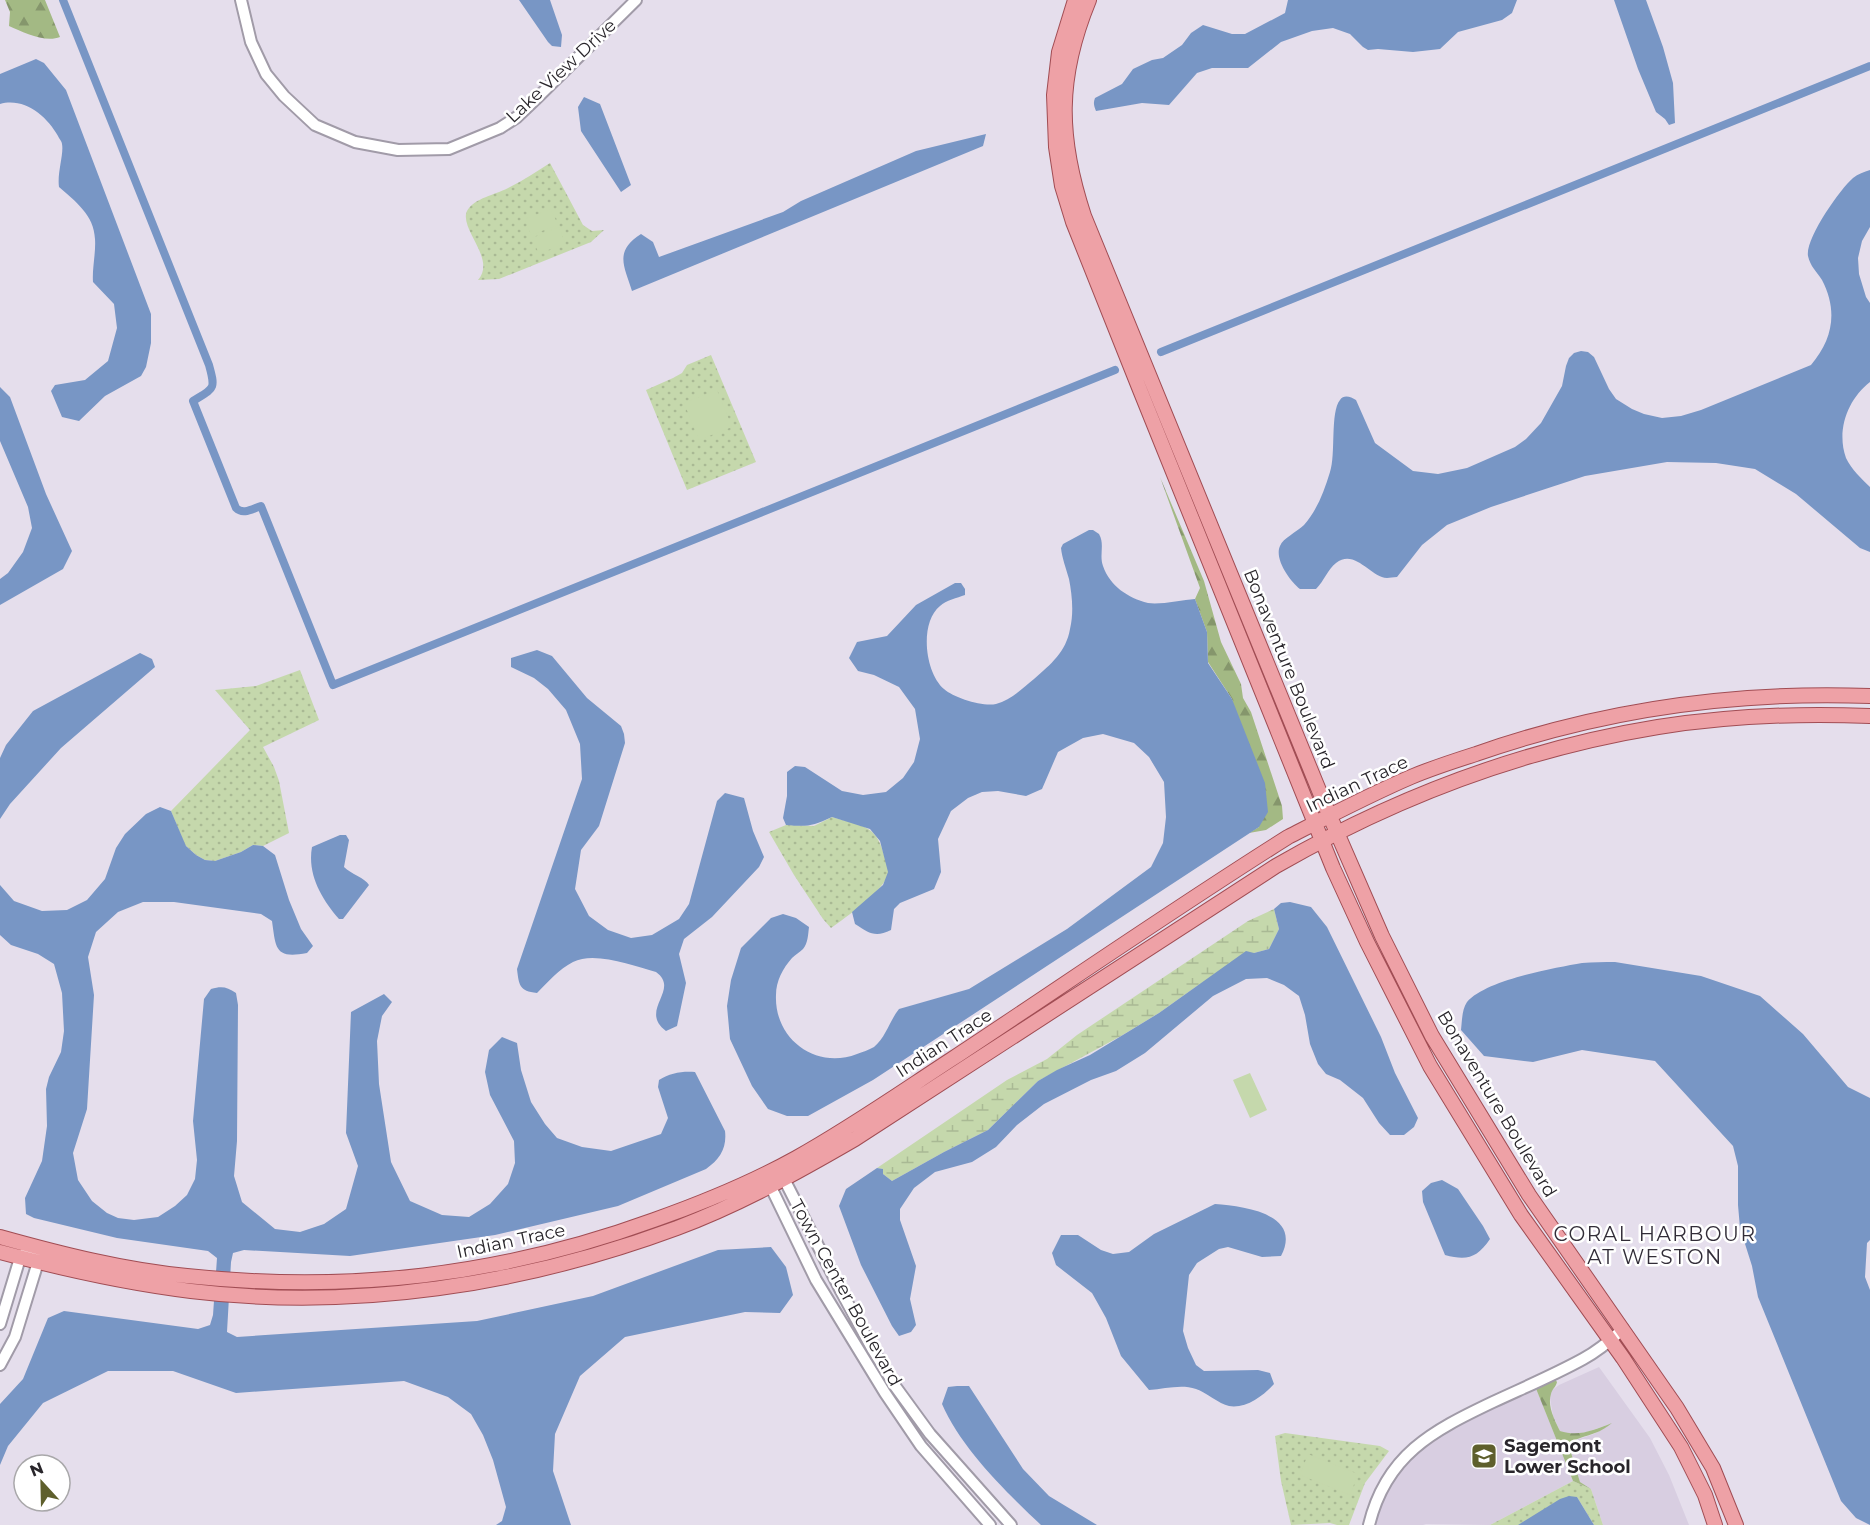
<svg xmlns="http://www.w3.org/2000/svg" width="1870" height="1525" font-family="Montserrat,sans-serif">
<defs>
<pattern id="green-dots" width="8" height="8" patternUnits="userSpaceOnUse" patternTransform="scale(1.5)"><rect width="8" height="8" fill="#c5d8ac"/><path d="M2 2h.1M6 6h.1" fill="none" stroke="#a9b994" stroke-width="1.8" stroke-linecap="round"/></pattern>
<pattern id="forest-firs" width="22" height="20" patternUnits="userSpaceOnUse" patternTransform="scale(1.5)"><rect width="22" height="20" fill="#a3b984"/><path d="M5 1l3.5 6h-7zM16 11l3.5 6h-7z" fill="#85966c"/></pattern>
<pattern id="wetland-marsh" width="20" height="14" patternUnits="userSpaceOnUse" patternTransform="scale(1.5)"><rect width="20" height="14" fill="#c5d8ac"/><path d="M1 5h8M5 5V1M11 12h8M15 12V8" fill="none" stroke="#a9b994"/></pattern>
</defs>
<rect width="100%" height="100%" fill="#e5deec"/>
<path fill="#d8cee1" d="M1599,1367L1650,1438L1669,1475L1689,1525H1603L1591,1489L1580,1482L1569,1446L1571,1443L1576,1440L1594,1434L1610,1424L1587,1432L1572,1435L1560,1431L1553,1416L1550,1398L1551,1391L1559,1385Z
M1534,1383L1573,1481L1490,1525L1426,1524L1423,1525H1369L1372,1510L1411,1450Z"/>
<path fill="url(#green-dots)" d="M550,163L583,225L592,231L604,230L591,242L499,279L478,280C498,258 454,225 469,208C478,197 498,194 510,187C524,180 537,171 550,163Z
M711,355L756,462L687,490L646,390L673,378L682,373L687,365Z
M300,670L319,720L263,747L274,767L279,781L289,833L263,846L253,845L241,852L215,861L205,860L196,855L185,845L171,811L250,730L215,690L256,686Z
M832,817C860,826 876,823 884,855C886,861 889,868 888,874C885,890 845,918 831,928L823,919L794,875L769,832L786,825L814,826Z
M1285,1433L1380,1446L1389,1451L1365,1483L1349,1525H1337L1330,1523L1291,1525L1281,1481L1275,1436Z
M1573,1481L1591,1489L1603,1525H1594L1577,1497C1554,1495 1540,1518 1519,1525C1511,1525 1499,1525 1490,1525Z"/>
<path fill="url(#forest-firs)" d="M5,0H45L60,37C45,43 23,32 9,26L10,12Z
M1160,477L1204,581L1221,642L1241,684L1243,698L1251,712L1282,806L1283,819L1266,830L1249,833L1259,827L1232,699L1208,662L1207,632L1195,599L1200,588Z
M1554,1378L1557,1382C1556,1387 1552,1389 1551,1394C1547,1406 1555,1421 1560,1431C1579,1437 1594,1430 1612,1423C1607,1427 1601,1431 1595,1433C1586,1437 1575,1437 1569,1446L1580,1482L1591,1489L1573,1481L1535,1386Z"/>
<path fill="url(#wetland-marsh)" d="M1274,909L1279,929L1269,949L1254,953L1197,986L1159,1013L1121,1036L1038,1081L988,1130L944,1152L892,1181L883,1174V1169L877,1168L1007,1080L1047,1059L1077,1035L1248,921Z"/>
<path fill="#c5d8ac" d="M551,209L558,225L531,235L525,219Z
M559,227L565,243L539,254L532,238Z
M717,390L732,427L699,440L684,403Z
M1250,1073L1267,1110L1250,1118L1233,1080Z
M1308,1454L1358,1474L1350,1495L1300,1475Z"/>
<path fill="#7896c5" d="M519,0H550L562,35L561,47L552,46L548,42Z
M1288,0H1517L1512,13L1502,20L1458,32L1440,49L1413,52L1378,49L1368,50L1363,47L1350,34L1333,28L1312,31L1281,42L1248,68H1212L1197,73L1169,105L1142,103L1096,111C1094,106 1093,103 1095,98L1122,84L1133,69L1152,60L1163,58L1182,45L1191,33L1203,25L1232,34H1245L1285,13Z
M1614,0H1646L1663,47L1673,83L1675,123L1669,125L1665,119L1656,112L1638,69Z
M36,59L44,63L66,90L151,314V343L146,367L141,376L105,396L79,421L62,417L51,391L55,385L85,380L108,361L117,328L114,304L93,282C92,268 96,253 95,239C94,215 76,202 59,187C57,173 64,154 62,144C62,141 59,139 58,136C47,116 24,97 0,104V74Z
M584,97L600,104L631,185L621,192L581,131L578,107Z
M986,134L983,146L632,291C624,266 614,251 641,234L653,242L659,257L783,212L801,201L916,151Z
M1870,170V227L1862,241L1858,258L1859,274L1866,297L1870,303V382C1848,399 1836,430 1846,458C1851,469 1862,479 1870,487V552L1860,548L1796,494L1755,469L1716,463L1667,462L1585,476L1491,507L1447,525L1422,545L1397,577C1393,577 1390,578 1387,578C1370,577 1355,548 1336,563C1328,569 1324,581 1316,589H1300C1290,581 1274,559 1280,546C1283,538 1297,532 1304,525C1317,510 1324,492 1330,472C1336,455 1330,412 1340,400C1344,394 1351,397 1356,400L1375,443L1413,471L1438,474L1467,468L1515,447L1526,439L1541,423L1562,386L1566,366L1569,358L1574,353L1581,351L1588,352L1594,357L1609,389L1616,399L1632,409L1644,414L1662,418L1681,416L1701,410L1811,365C1833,339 1838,311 1822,280C1817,272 1810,266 1808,256C1805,239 1840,189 1853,178C1858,174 1864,172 1870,170Z
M0,387L10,397L46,494L72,551L63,569L0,605V579L8,573L23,552L32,528L28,507L0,441Z
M1089,530H1093L1099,534C1105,544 1099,555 1103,566C1110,586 1128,598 1148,603C1160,605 1182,600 1195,599L1207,632L1208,663L1232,699L1265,783L1268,812L1259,827L873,1080L808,1116H787L768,1109L752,1086L730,1039L727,1006L731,980L741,948L771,918L783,914L796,918L809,927C808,935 808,943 803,949C800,952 795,955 792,958C783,968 776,981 776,995C774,1039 816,1070 857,1054C862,1052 869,1050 874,1047C886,1037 890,1020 899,1009L969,989L1067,929L1151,867L1163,843L1166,817L1164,782L1149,757L1134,743L1103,734L1083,738L1058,752L1042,789L1026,796L998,791L982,792L968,798L951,811L938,839L941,872L934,889L900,903L894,909L891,930C875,938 869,933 855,924L852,912L883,885L888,872L880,841L870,829L832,817C812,826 808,827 786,825L783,818L787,796V772L795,766L805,767L842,791L863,795L886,792L903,778L914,762L920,739L915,709L899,687L874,675L858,671L849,658L857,642L887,636L916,605L955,583H961L965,589V595C957,598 946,600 940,606C919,623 925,673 944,689C954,698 983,707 996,704C1011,700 1023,688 1034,679C1051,664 1066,652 1070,629C1074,613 1072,594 1069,579C1066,568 1062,558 1061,548L1063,544Z
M537,650L552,656L587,698L621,726L624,734L625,743L599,826L581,850L575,889L589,916L608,930L631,938L652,935L679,919L689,904L717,801L725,793L744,798L753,831L764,857L759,867L712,917L684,939L679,954L686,983L677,1026L666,1031C638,1010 681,990 656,972C633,966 595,951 573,962C559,969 548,982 537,993C519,991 519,985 517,969L582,779L580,744L566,710L548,689L534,678L511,667V658Z
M140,653L152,659L155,667L61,748L10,804L0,819V758L6,745L33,711Z
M160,807L171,811L186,846L196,855L205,860L215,861L241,852L253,845L263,846L275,855L289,900L301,929L313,946L307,953C275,959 276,949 272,921L261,914L174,902H143L118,912L96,932L88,957L94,995L87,1109L73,1153L78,1180L92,1201L107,1213L118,1218L134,1220L158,1217L175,1206L187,1195L195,1179L197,1160L193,1121L204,999L211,989C222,986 227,987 236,993L238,1005L237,1141L234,1176L242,1202L275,1229L300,1232L324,1224L346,1209L358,1166L346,1133L351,1012L384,994L392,1002L382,1016L377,1041L379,1084L391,1162L410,1201L442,1215L469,1217L490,1204L508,1184L515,1163L514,1141L490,1095L485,1072L489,1050L502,1037L517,1043L521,1070L531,1102L545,1124L557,1138L582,1147L611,1151L661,1134L668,1118L658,1087L659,1080C670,1073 682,1071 695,1072L725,1131C727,1148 720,1159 706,1169L618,1206L495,1235L350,1256L244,1250L233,1253L231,1262L227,1332L237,1337L477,1321L593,1296L718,1250L771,1247L786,1267L793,1295L780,1313L745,1312L625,1337L580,1376L555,1434L553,1471L571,1525H496L502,1521L506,1507L493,1460L483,1435L471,1414L448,1397L404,1381L236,1393L173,1371H108L43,1403L8,1446L0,1465V1404L23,1379L48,1318L64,1311L198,1329L210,1325L213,1315L217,1258L208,1251L117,1238L34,1218L26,1214L25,1198L42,1161L47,1126L46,1089L49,1077L61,1052L64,1031L62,993L54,964L38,954L11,945L0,935V885L14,901L42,911L67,910L87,900L105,879L116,848L125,834L146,814Z
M340,835H346L349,840L344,867C351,874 365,878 369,885L343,919H339C322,899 307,875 312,847Z
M1290,902L1311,907L1327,927L1381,1037L1395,1073L1418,1118L1414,1127L1404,1135H1390L1379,1123L1363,1098L1340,1080L1326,1074L1318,1064L1310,1044L1305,1015L1299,996L1284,985L1267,978L1246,979L1213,996L1145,1053L1116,1071L1091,1080L1044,1104L1017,1125L996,1147L972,1162L935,1172L914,1188L900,1209V1220L916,1266L910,1299L916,1325L911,1332L899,1336L892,1326L861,1265L839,1206L846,1189L877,1168L883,1169V1174L892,1181L944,1152L988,1130L1038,1081L1057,1070L1090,1055L1159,1013L1246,951L1254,953L1269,949L1279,929L1274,909L1281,903Z
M1615,962L1701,976L1760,996L1803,1034L1848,1087L1870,1098V1240L1867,1243L1865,1277L1870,1290V1525L1856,1518L1841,1501L1758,1297L1752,1266L1740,1228L1738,1205V1166L1733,1146L1655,1061L1582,1050L1533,1062L1484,1056L1461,1030C1462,1021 1462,1009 1467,1002C1486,980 1554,968 1582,963C1593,962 1604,962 1615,962Z
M1442,1180L1458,1189L1483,1226L1490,1239C1477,1258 1467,1261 1445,1255L1423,1202L1422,1191L1431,1183Z
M1215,1204C1244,1206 1303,1214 1281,1256L1262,1257L1228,1247L1219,1249L1197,1263L1189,1275L1183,1331L1188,1348L1196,1365L1204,1371L1258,1370L1270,1373L1274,1384C1264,1395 1246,1409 1229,1406C1219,1404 1206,1392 1196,1389C1181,1384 1165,1389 1149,1390L1121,1356L1106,1318L1092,1293L1056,1265L1052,1253L1061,1235H1078L1101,1250L1113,1254L1129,1252L1154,1234Z
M957,1386H969L1023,1469L1049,1496L1097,1525H1041C1006,1492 961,1448 942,1404L948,1387Z
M1569,1496L1577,1497L1594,1525H1518L1560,1499Z"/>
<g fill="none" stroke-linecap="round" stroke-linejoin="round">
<path stroke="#7896c5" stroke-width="8" d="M63,0L209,365C216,390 214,388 193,401L236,508C243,515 252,509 261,506L333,685L1115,370
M1161,352L1870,66"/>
<defs>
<path id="minor" d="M241,0L251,42L266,74L284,96L315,125L355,142L398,150L449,149L500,128L517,117L538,97L636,0
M781,1173L841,1291L873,1350L895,1386L930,1434L1011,1525
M767,1179L816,1280L885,1393L921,1446L990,1525
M0,1324L20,1258L32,1246L38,1262L15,1337L0,1365
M1369,1525C1386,1455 1432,1431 1493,1402C1523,1388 1554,1375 1583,1359C1598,1351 1611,1340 1623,1329"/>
<path id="major" d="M1075,0L1059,52L1054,95L1056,147L1062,186L1073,222L1140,390L1333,868L1367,942L1430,1066L1521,1215L1623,1358L1681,1447L1705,1495L1715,1525
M1089,0C1057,78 1058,137 1084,216L1325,805L1382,936L1432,1036L1529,1195L1677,1408L1713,1468L1736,1525
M0,1237C61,1254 124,1270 187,1276C350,1293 500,1276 654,1220C702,1203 751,1183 796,1158C850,1128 900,1093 952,1059C1064,985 1175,908 1288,837C1329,816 1369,795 1411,777C1432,768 1454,761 1476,754C1604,709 1734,691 1870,696
M0,1252C63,1269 126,1283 191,1291C354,1311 523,1285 677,1228C739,1205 798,1172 855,1139L1276,866C1394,798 1523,749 1658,727C1728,716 1799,713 1870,716"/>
</defs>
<use href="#minor" stroke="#a19ba8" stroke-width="14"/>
<use href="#major" stroke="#a14d54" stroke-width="16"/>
<use href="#minor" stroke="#fff" stroke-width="10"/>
<use href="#major" stroke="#eea1a6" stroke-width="14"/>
</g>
<defs>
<symbol id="school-square" viewBox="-11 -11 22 22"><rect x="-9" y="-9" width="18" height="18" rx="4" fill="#5e5f2c" stroke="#fff"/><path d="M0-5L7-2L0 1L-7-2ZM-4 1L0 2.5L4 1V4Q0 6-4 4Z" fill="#fff"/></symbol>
</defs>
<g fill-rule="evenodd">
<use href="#school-square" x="1469" y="1441" width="30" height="30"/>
</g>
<g text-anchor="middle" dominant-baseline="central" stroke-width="5" stroke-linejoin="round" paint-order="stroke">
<g font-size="18" fill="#29262b" stroke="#fff">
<text transform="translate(561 71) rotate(-43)">Lake View Drive</text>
<text transform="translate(1289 669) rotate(68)">Bonaventure Boulevard</text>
<text transform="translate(1357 784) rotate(-25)">Indian Trace</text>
<text transform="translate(944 1043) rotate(-33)">Indian Trace</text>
<text transform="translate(1497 1104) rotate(59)">Bonaventure Boulevard</text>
<text transform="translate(511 1241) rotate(-12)">Indian Trace</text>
<text transform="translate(846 1293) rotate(61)">Town Center Boulevard</text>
</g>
<g font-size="18" font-weight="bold" fill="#29262b" stroke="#fff" text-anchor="start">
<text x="1504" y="1446">Sagemont<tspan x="1504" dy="21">Lower School</tspan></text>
</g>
<g font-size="20" letter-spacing="1.5" fill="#322d38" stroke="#fff">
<text x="1655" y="1234">CORAL HARBOUR<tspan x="1655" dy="23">AT WESTON</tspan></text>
</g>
</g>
<g transform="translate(42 1483) rotate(338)"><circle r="28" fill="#ffffff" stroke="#a9a8aa" stroke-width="1.5"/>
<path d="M0-4.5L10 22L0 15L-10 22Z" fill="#5e5f2c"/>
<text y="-9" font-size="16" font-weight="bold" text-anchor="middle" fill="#29262b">N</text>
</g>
</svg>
